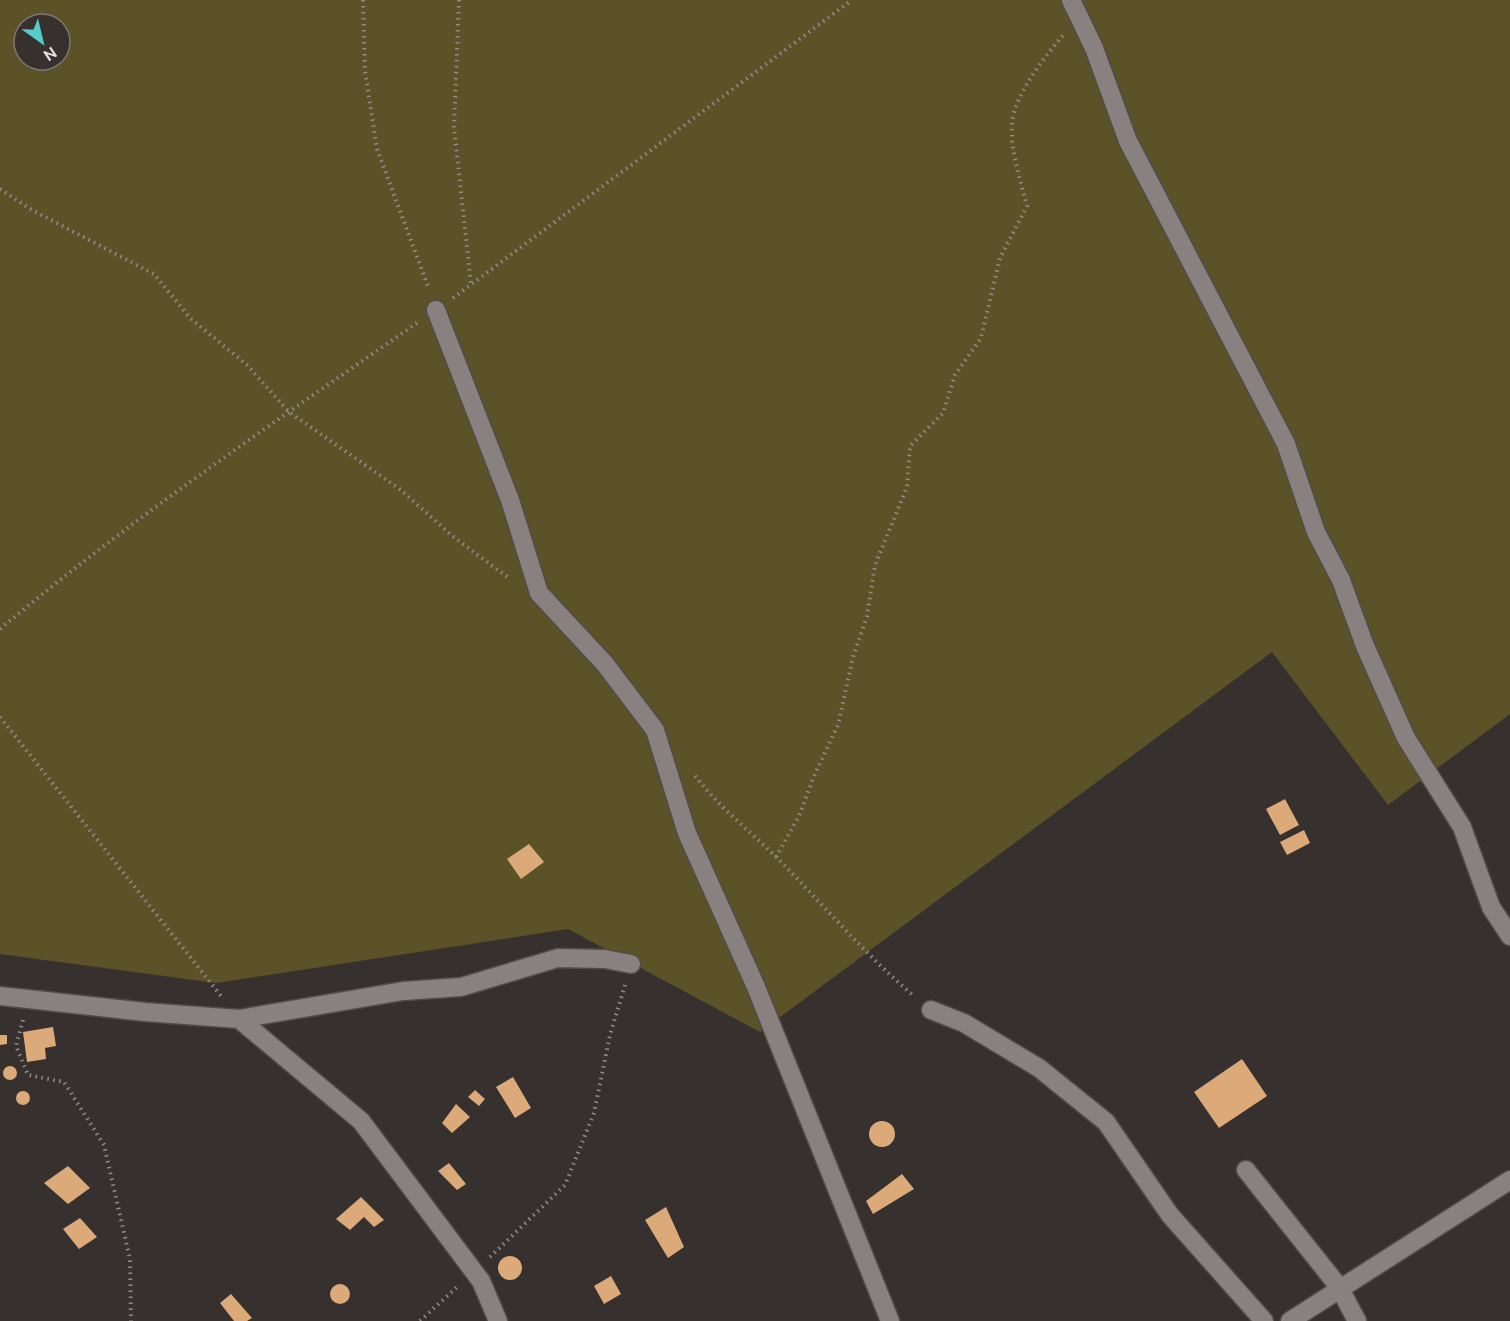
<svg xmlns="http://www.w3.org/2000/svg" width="1510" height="1321" font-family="Ubuntu,sans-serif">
<rect width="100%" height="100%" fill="#36302f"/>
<path fill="#5b5228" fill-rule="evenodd" d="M0,0H1510V714L1388,805L1272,652L760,1032L568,929L216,983L0,954ZM24,24H60V60H24Z"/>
<path fill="#dca978" d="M1285,799L1299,825L1280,835L1266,809Z
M1304,830L1310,843L1287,855L1280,842Z
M529,844L544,862L521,879L507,859Z
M53,1027L56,1046L45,1048L46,1059L27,1062L23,1032Z
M0,1035H7V1044L0,1045Z
M1242,1059L1267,1096L1219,1128L1194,1092Z
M3 1073a7 7 0 1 1 14 0a7 7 0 1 1-14 0Z
M513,1077L531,1108L515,1118L496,1087Z
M475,1090L485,1099L479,1106L468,1097Z
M16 1098a7 7 0 1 1 14 0a7 7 0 1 1-14 0Z
M456,1104L470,1117L452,1133L442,1123Z
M869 1134a13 13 0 1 1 26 0a13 13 0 1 1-26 0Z
M449,1163L466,1184L457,1190L438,1171Z
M68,1166L90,1188L68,1204L44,1183Z
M902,1174L914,1189L873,1214L866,1201Z
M361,1197L384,1220L374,1227L364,1217L350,1230L336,1219Z
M666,1207L684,1247L668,1258L645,1220Z
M80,1218L97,1237L79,1249L63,1229Z
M498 1268a12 12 0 1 1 24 0a12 12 0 1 1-24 0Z
M611,1276L621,1294L604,1304L594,1286Z
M330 1294a10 10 0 1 1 20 0a10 10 0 1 1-20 0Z
M231,1294L252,1318L247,1321H234L220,1303Z"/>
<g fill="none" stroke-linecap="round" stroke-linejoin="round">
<defs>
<path id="street" d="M1071,0L1094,48L1128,141L1286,444L1316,532L1341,580L1365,646L1406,738L1462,827L1491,907L1510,936
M436,310L510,500L539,593L605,664L655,730L687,833L756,987L890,1321
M0,996L145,1012L239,1019L403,991L461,987L558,958L605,959L631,964
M931,1010L964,1023L1039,1068L1106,1122L1170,1215L1264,1321
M239,1019L361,1121L481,1281L498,1321
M1246,1170L1339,1287L1357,1321
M1290,1321L1510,1180"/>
</defs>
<use href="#street" stroke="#514c4b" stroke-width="21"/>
<path stroke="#918c8b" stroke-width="4" stroke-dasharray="1.5 4.5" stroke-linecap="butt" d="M363,0L365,71L377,149L429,289
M459,0L454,127L471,284
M0,189L32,210L154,274L190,318L247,365L289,412L401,490L451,535L510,579
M453,298L852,0
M0,629C132,518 276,421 417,323
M0,717L221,996
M695,776C719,807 749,830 777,858C823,904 864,954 914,996
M776,857L799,816L814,776L838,725L853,657L867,616L875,565L907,487L910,446L943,413L955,375L981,338L1000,258L1027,206C1020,179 1010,150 1012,123C1014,95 1046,55 1064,34
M23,1020L16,1046L28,1075L64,1082L104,1145L130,1259L131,1321
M490,1257L565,1185L594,1113L610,1035L625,985
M420,1321L458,1286"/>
<use href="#street" stroke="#88817f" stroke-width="18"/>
</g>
<g transform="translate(42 42) rotate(146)"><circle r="28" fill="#36302f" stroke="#7c7675" stroke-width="1.5"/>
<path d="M0-4.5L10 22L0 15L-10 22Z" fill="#54cdc8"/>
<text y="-9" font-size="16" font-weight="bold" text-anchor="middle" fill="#e4e0df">N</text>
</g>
</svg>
